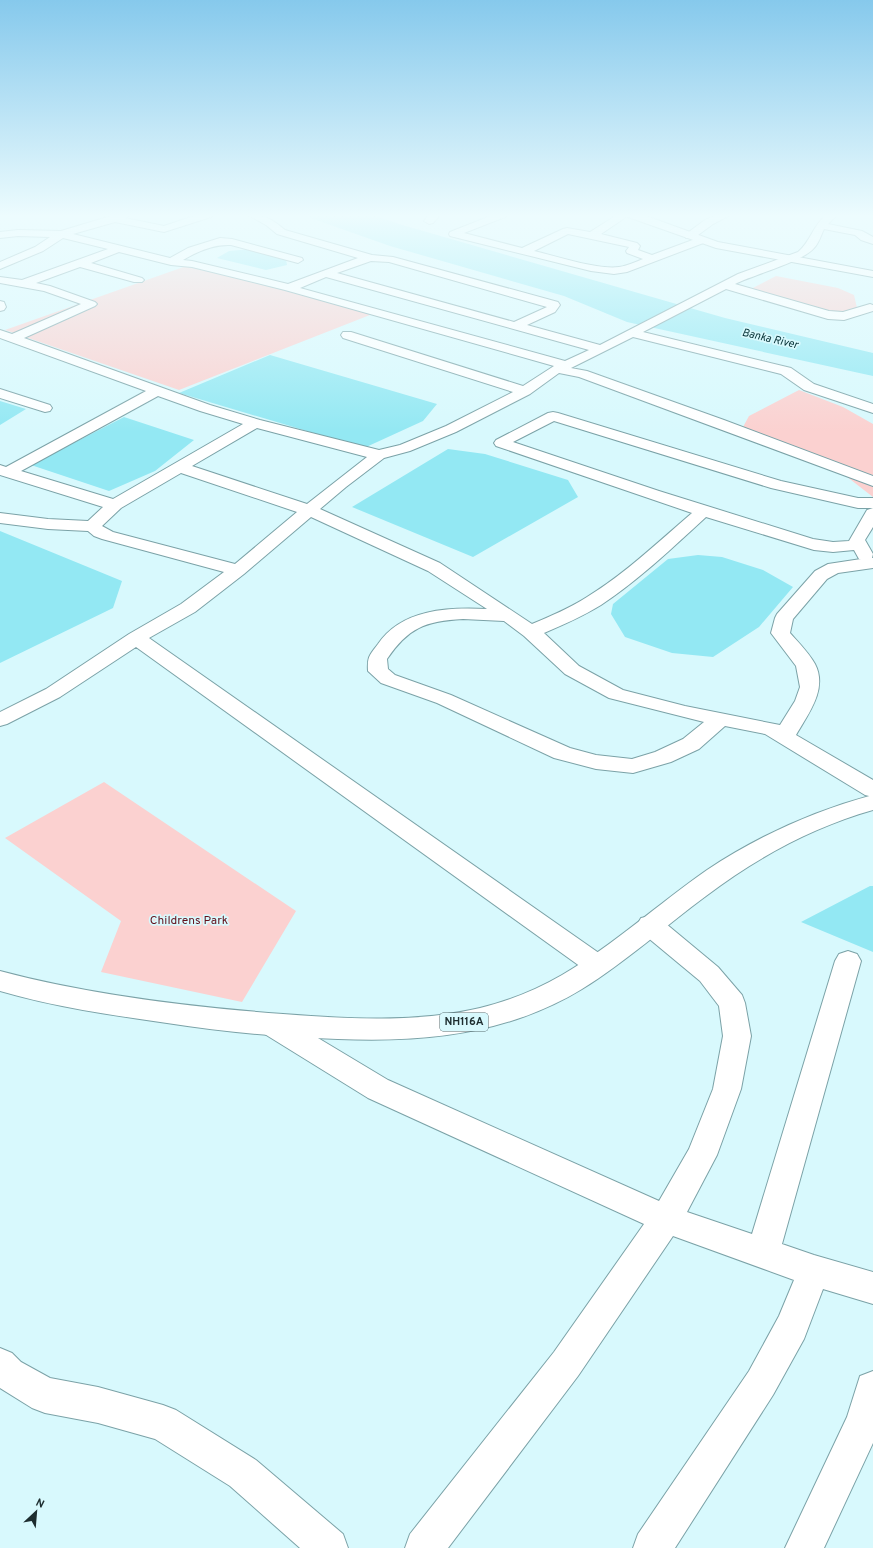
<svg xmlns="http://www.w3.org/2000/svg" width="873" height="1548" font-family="Overpass,sans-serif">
<rect width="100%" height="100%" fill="#d8f9fd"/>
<path fill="#fbd1d0" d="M192,264L358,308L370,315L179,390L5,330Z
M776,276L838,288L854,295L857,308L839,314L743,293Z
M799,390L843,407L873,424V497L833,466L764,441L743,427L749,416Z
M104,782L296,911L242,1002L101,972L121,921L5,838Z"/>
<path fill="#93e8f3" d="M302,215H373L399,224L725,318L873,353V376L627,322L564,296L390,246Z
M251,249L286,259L287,265L266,270L217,258L229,251Z
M270,355L437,404L423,421L364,448L179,393Z
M0,401L26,409L0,425Z
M124,417L194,440L155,471L109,491L31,465Z
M448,449L485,454L568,480L578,497L473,557L352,507Z
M0,531L122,581L113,608L0,663Z
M698,555L722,557L763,570L793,587L759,627L713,657L672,653L625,637L611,614L613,604L668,559Z
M870,886H873V952L801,922Z"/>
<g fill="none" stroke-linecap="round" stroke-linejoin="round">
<defs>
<path id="street" d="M114,215H129L125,218L164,226L197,215H213L211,217L164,232L115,222L73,234L170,258L188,248L220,238L232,239L302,258L303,260L298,263L231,245C214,244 198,251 183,260L192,261L288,284L358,258L277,234L266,225L248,215C265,215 272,219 285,230L372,255L393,257L558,302L560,305L555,312L527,325L600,345L738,274L798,252C811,241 812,227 826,215H837L828,224L862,231L873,237V244L861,240L855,235L824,229C821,235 819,243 814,248C804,261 753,275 735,284L829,311L843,312L870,304L873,305V311L844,320L828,319L726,289L643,332L791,368L814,384L873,404V413L804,390L781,374L633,337L571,368L587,371L724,420L873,476V486L579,377L559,373L530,394L456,432L410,451L384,458L346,487L320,509L440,563L532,624C551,616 570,608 587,597C625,574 658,542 692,513L496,446L494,443L496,440L548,413L553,412L558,413L781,481L858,498H873V508H858L771,488L554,421L513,442L659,491L813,539L833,542L849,541L867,510L873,508V527L865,540L873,554L872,558H873V568L838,573L827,579L793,619L790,633C798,642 809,653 815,664C828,689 808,714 796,735L873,780V797L865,795L765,734L725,726L699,749L671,762L633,773L596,769L554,758L437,703L381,683L368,671C367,656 370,655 378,644C402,609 448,607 487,609L428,571L311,517L244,574L195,612L149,638L606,958L610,965L606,972L597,975L588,972L136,647L60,697L7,724L0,726V712L46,689L129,634L181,604L224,572L102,539L94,536L88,531L48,529L0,523V513L48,519L88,521L103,507L0,475V465L6,467L146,391L0,338V330L12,334L81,304L44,291L0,283V277L22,280L108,249L63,238L43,251L0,269V262L35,247L50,237L18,236L0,238V232L18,230L61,231ZM119,252L171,265L192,267L285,290L554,366L523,386L351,332H343L341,335L343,338L513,392L446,426L400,445L379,450L260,420L210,405L24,338L95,306L97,304L95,302L50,286L36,283L80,267L134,282H142L144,280L142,278L91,263ZM371,261L389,262L547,307L514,322L337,273ZM326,277L589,350L565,361L300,288ZM158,396L200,411L243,424L113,499L21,471ZM257,428L367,457L307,504L192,466ZM181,473L297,512L235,564L113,532L102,526L121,508ZM706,517L814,550L833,552L854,550L859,559H861L828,564L815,571L777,614L775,618L771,633L796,666L800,687L795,701L780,725L685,706L623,690L579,666L544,633C563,625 583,616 601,605C639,580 672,548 706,517ZM463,619L504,621L524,636L565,674L609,698L704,722L683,739L655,752L632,759L596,755L570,748L451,695L395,675L388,669L387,659C408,628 425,621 463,619Z
M429,215H440L433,223L429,224L424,221Z
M493,215H507L505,217L464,233L522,248L563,229L567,228L590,232L617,215H629L601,234L637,243L640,246L638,250L652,255L698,238H706L707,240L706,242L627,272L614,274L591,271L450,236L449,234L450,232ZM568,234L629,247L626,251L627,253L643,259C635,262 627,266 619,267C597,270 556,256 534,251Z
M716,215H730L713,224L694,238H686L685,236L686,234L705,220Z
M0,301L4,302L6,307L4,310L0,311Z
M0,389L50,405L52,408L50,411L45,412L0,398Z
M650,916L659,918L718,967L742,995L745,1003L751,1036L741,1089L717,1155L687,1212L752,1234L835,961L839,954L848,951L857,954L861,961L782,1244L814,1255L873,1272V1304L823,1289L804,1339L773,1395L675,1548H633L638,1534L749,1371L779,1316L794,1280L673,1236L578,1376L448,1548H405L410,1534L554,1352L644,1224L368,1098L263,1033L259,1025L263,1017L273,1014L283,1017L388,1080L659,1201L689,1149L713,1089L723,1036L719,1006L700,981L641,932L637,925L641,918Z
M0,1348L12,1353L21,1362L50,1378L98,1387L163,1405L176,1410L256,1460L343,1534L348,1548H300L230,1486L155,1439L98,1423L45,1413L32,1408L0,1388Z
M873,1371V1443L824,1548H785L847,1417L860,1376Z"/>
<path id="secondary" d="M626,215L646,216L718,242L873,271V277L716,248L628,217Z"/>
<path id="highway" d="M873,795V810C813,827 756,858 706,896C665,926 626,962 582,989C497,1041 399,1044 303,1037C257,1035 212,1030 167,1023C111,1015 55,1007 0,991V971C90,995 190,1007 283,1014C348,1019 416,1023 480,1008C509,1001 536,990 562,975C614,945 658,904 707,870C758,836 814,811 873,795Z"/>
</defs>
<use href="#street" stroke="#7ba2a7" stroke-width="2"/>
<use href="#secondary" stroke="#7ba2a7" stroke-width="2"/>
<use href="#highway" stroke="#7ba2a7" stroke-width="2"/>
<use href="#street" fill="#fff" fill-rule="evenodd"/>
<use href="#secondary" fill="#fff" fill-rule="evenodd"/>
<use href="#highway" fill="#fff" fill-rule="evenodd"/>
</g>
<linearGradient id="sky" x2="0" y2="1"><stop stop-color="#86c9ec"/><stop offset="0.5" stop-color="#edfcfe"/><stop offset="1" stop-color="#edfcfe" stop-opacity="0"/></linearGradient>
<rect width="873" height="432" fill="url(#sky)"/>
<g text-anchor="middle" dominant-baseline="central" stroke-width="3.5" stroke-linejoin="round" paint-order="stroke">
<g font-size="11" font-style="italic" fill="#063136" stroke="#d8f9fd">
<text transform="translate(770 339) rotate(13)">Banka River</text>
</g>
<rect fill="#d8f9fd" stroke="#556a6d" stroke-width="1" x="440" y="1013" width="48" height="18" rx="3"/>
<g font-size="11" font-weight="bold" fill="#1d2d2f">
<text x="464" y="1022">NH116A</text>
</g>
<g font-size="12" fill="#62101b" stroke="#d8f9fd">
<text x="189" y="921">Childrens Park</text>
</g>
</g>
<g transform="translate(36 1512) rotate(26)" stroke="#d8f9fd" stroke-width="3" paint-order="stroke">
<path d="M0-3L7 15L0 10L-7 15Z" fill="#1d2d2f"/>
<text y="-6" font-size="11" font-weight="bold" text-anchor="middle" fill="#1d2d2f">N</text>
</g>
</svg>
